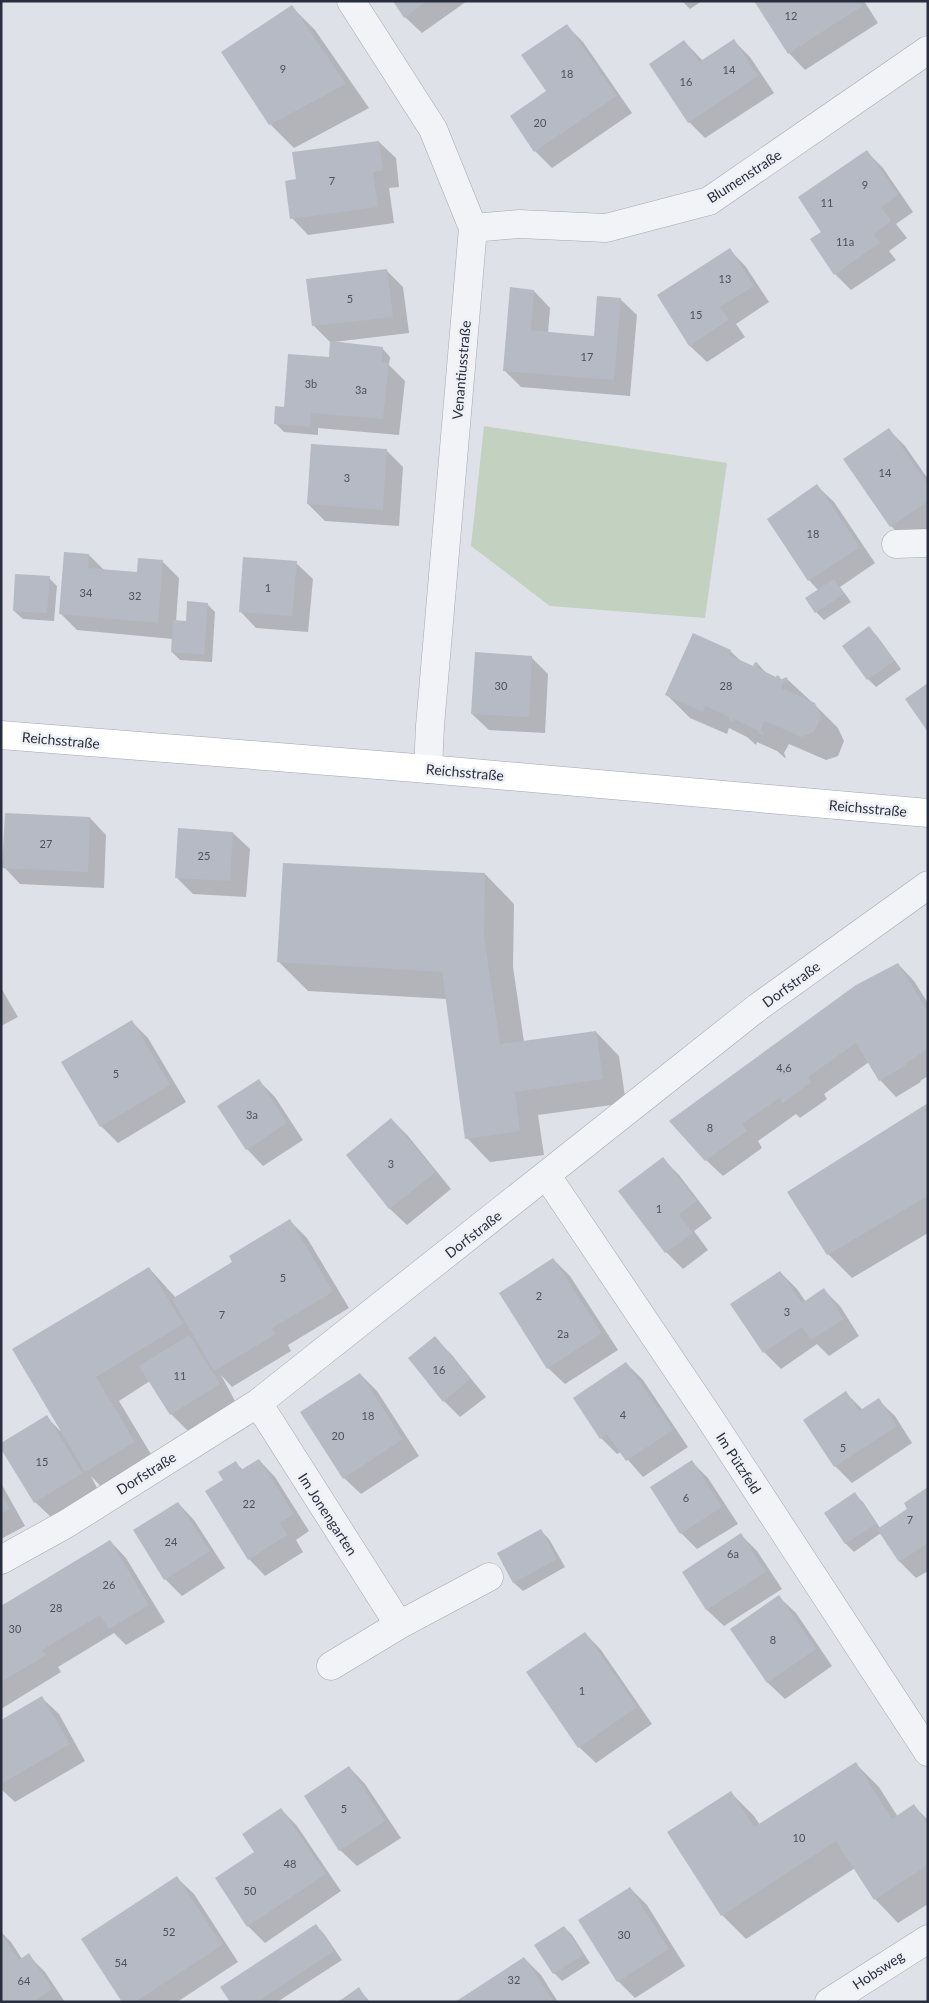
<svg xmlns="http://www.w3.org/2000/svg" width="929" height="2003" font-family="Lato,sans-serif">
<rect width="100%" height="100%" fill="#dfe1e8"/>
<path fill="#c3d1c0" d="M484,426L727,463L705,618L550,606L471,546Z"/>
<path fill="#0003" d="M394,1H467L422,33L405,17Z
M682,1H702L690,9Z
M755,1H864L878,23L805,70L789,53Z
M291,6L315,30L369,108L294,148L270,124Z
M567,26L583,42L632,113L552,168L535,151L511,116L547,92Z
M684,41L703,61L734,41L750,57L774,93L705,138L689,122Z
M379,142L396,158L399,187L389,188L394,223L308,235L292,218L297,181Z
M867,152L883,168L913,212L896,224L907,238L889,251L896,260L851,290L835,274L823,232Z
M730,250L746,267L769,302L736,324L745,337L707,362L690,346L658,296Z
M386,270L403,287L409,333L334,342L382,348L390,357L389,365L405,381L399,435L318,428V435L284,432L276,424L285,408L333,359L330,342L314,326Z
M534,291L550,308L548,333L595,337L620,299L637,315L630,396L521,387L504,370Z
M888,429L905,446L928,479V529L908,543L891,526L845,459Z
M386,450L403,467L399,526L325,521L308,504Z
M817,486L834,502L875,563L840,587L851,602L824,620L816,612L819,591L809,580Z
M89,555L105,571L138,574L163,562L179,578L176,622L187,623L207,604L215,612L212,662L180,660L172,652L173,639L77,630L61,614Z
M296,563L313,579L308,632L256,628L240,611Z
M49,578L57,586L54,621L23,619L14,611Z
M869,628L877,636L901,669L876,687L868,679Z
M730,651L741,661L754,667L758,664L767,674L777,679L780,678L782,681L787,679L814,704L838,728L844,741L838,756L826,760L789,744L784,753L786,758H785L777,751L757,742L756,745L747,737L729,728L727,734L690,718L666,694Z
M531,657L548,674L545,733L489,730L472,714Z
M90,818L106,835L104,888L20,884L4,867Z
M233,833L250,849L246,897L193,894L176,877Z
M485,874L514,904L513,967L524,1042L596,1032L619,1056L626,1103L538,1115L544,1155L490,1162L467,1138L447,999L308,991L278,961Z
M898,964L914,981L928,1003V1076L920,1081L921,1082L896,1097L880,1080L869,1062L824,1094L827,1099L800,1118L796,1114L758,1141L762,1148L723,1176L706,1160Z
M1,988L18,1017L1,1026Z
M131,1021L148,1038L186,1102L118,1143L101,1126Z
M259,1081L275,1097L303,1140L263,1166L247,1149Z
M928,1104V1233L852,1278L828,1254L789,1193Z
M391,1119L408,1136L451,1189L407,1225L390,1209L348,1155Z
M663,1159L679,1175L712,1218L694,1231L708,1250L683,1269L666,1252L620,1191Z
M290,1221L307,1238L349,1308L288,1345L291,1351L232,1387L221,1375L235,1401L188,1431L171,1414L150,1381L119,1401L158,1466L109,1495L91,1476L98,1490L52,1518L35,1502L47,1417L60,1431L149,1268L176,1298L234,1263Z
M553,1259L570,1276L618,1350L565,1384L548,1368Z
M780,1272L797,1289L806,1302L824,1290L840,1306L859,1336L829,1356L817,1344L781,1369L764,1352Z
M435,1338L451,1354L486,1397L460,1417L444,1401Z
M626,1363L643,1380L688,1447L643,1477L621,1452L617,1454L601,1438Z
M360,1374L377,1391L419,1456L361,1494L344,1478Z
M846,1393L863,1410L878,1400L895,1416L912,1443L852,1483L835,1466L805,1420Z
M259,1460L275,1477L309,1531L296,1540L303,1552L265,1576L249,1559L225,1480L236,1463L243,1470Z
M691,1461L708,1478L738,1524L697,1549L681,1533Z
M1,1483L25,1526L1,1539Z
M928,1488V1571L916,1578L900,1562L881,1533L854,1552L846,1544L825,1513L854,1494L863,1502L880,1528L909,1509Z
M178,1503L194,1520L225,1568L182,1596L165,1579Z
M541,1531L549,1539L565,1567L523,1591L514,1583L499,1554Z
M741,1535L757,1551L782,1589L724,1626L707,1610L684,1572Z
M110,1541L126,1558L165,1622L126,1645L114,1633L58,1667L61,1672L1,1709V1607Z
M779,1597L796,1613L832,1666L785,1699L768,1683L732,1629Z
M585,1633L601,1650L652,1724L596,1763L579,1747Z
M42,1698L59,1714L85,1761L15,1802L1,1789V1722Z
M856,1764L879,1787L898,1817L914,1806L928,1820V1904L898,1923L875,1899L855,1868L746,1939L722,1915L731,1793L754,1816L760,1825Z
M349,1767L365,1784L401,1838L357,1866L340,1850Z
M281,1809L297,1826L341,1891L265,1943L248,1926L217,1878L256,1852Z
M177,1878L194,1894L238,1962L177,2002H124Z
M630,1888L647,1905L685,1966L635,1998L618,1981Z
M316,1925L324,1934L342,1960L277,2002H232Z
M564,1927L572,1935L590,1963L562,1981L554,1973Z
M1,1932L11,1942L22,1959L28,1955L45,1972L65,2002H1Z
M524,1958L541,1975L558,2002H457Z
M359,1989L370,2002H339Z"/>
<path fill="#b6bac4" d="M393,1H427L404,18Z
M754,1H859L862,6L788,54Z
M292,5L346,84L269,125L221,52Z
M567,24L617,96L534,152L510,116L546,91L521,55Z
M734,39L758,76L688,123L649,64L684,40L699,62Z
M379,141L383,170L373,172L378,207L290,219L285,181L296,179L292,152Z
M867,150L898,195L881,207L891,221L874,234L880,243L834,275L810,239L821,232L798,197Z
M730,248L754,286L720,307L729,320L689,346L657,295Z
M387,269L393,317L312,326L306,279Z
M510,287L534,290L531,330L560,333L594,336L597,296L621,298L614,380L503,371Z
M330,341L383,347L381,362L389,363L383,419L311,413L310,427L274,424L275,406L284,407L288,354L329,357Z
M889,428L928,485V501L890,527L843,459Z
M311,444L387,449L383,510L307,504Z
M817,484L860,547L808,581L767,519Z
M64,552L89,554L88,568L137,572L138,558L163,560L158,623L59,614Z
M243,557L297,561L292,616L239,612Z
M15,574L50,576L47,613L13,611Z
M834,579L844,594L815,613L805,598Z
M187,601L208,603L204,655L171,652L173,620L186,621Z
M869,626L894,661L867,680L842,646Z
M693,633L731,650L729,655L753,666L755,662L758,663L757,668L776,677L777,675L780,677V680L787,677L788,681L783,683L781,688L815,703L821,717L814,732L802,737L765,721L761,729L764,734L760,735L757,730L734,719L732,722L729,720V717L705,706L703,712L665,695Z
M475,652L532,656L529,717L471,714Z
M928,683V732L905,699Z
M5,813L90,817L88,872L2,868Z
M178,828L233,832L230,881L175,878Z
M283,863L485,873L484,937L500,1044L596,1031L603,1079L515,1092L520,1131L465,1139L442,972L277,962Z
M898,963L928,1012V1049L905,1064L906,1065L879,1081L856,1043L808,1077L811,1082L783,1103L779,1098L742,1124L747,1131L705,1161L669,1121L856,985Z
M132,1020L170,1085L100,1127L61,1062Z
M259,1079L287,1123L246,1150L217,1106Z
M928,1103V1196L827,1255L787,1192Z
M391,1118L436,1172L389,1209L346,1155Z
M663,1157L697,1201L679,1214L693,1233L665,1253L618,1191Z
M290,1219L333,1292L272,1328L276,1334L214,1371L172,1299L232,1262L229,1256Z
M553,1258L602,1333L547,1369L499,1293Z
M149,1267L183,1324L96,1377L135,1442L85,1472L12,1349Z
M780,1271L802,1303L824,1288L844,1319L811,1340L802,1327L763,1353L730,1304Z
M189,1335L220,1384L170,1415L139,1366Z
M435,1336L470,1379L443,1402L408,1358Z
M626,1362L673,1430L626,1461L607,1434L600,1439L573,1398Z
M360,1373L403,1439L343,1479L300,1412Z
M846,1391L859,1411L879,1398L897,1426L834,1467L803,1420Z
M47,1415L82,1473L34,1503L1,1449V1443Z
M259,1459L294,1514L280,1523L287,1535L248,1560L205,1491L223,1480L218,1472L236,1461L241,1470Z
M692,1460L722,1507L680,1534L650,1487Z
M928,1487V1543L899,1562L877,1529L907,1509L904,1503Z
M855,1492L876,1524L845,1544L824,1513Z
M1,1494L10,1509L1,1514Z
M178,1502L210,1551L164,1580L133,1530Z
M541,1529L557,1559L513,1583L497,1553Z
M741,1533L766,1572L706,1610L682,1572Z
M110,1540L149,1605L109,1629L100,1615L42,1650L46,1655L1,1682V1606Z
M779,1595L816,1649L767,1683L730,1629Z
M585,1632L637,1707L578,1748L526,1672Z
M42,1696L70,1744L1,1784V1720Z
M856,1762L892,1819L914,1804L928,1825V1865L874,1900L836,1841L721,1916L667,1832L731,1791L754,1827Z
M349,1766L385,1821L339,1851L304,1796Z
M281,1808L326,1874L247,1927L215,1878L254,1852L242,1834Z
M177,1876L222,1945L135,2002H122L81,1939Z
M630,1887L669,1949L617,1982L578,1920Z
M316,1924L334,1951L257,2002H230L220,1987Z
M564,1926L583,1955L553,1974L534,1945Z
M1,1934L19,1960L29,1953L52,1989L33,2002H1Z
M524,1957L554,2002H455Z
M359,1987L368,2002H337L345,1997Z"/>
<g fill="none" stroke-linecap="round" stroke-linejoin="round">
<defs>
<path id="minor" d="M351,1L433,129L473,228L430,726L428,769
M473,228L519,224L606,228L709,201L928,50
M896,544L928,543
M547,1176L709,1417L928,1752
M258,1403L399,1625
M1,1560L66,1524L258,1403L758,1007L928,885
M331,1666L399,1625L489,1577
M829,2002L928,1939"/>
<path id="major" d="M1,735L428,769L928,813"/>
</defs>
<use href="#minor" stroke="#a4a8b2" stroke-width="29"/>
<use href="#major" stroke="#9fa5b3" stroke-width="29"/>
<use href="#minor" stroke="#f1f3f6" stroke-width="28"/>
<use href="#major" stroke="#fff" stroke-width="28"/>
</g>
<g text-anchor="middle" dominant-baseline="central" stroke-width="5" stroke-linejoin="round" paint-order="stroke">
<g font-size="11" fill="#4c5160">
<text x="791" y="15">12</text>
<text x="283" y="68">9</text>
<text x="729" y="69">14</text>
<text x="567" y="73">18</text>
<text x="686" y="81">16</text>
<text x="540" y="122">20</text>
<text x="332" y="180">7</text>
<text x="865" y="184">9</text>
<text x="827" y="202">11</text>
<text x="845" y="241">11a</text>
<text x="725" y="278">13</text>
<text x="350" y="298">5</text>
<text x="696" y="314">15</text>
<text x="587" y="356">17</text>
<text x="311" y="383">3b</text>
<text x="361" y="389">3a</text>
<text x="885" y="472">14</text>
<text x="347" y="477">3</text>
<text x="813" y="533">18</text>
<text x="268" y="587">1</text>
<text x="86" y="592">34</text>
<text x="135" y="595">32</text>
<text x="501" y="685">30</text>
<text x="726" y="685">28</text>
<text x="46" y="843">27</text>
<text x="204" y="855">25</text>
<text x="784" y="1067">4,6</text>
<text x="116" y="1073">5</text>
<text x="252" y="1114">3a</text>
<text x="710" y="1127">8</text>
<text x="391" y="1163">3</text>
<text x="659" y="1208">1</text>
<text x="283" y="1277">5</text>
<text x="539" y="1295">2</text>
<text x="787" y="1311">3</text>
<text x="222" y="1314">7</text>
<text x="563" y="1333">2a</text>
<text x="439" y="1369">16</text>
<text x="180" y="1375">11</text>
<text x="623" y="1414">4</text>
<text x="368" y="1415">18</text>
<text x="338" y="1435">20</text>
<text x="843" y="1447">5</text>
<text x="42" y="1461">15</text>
<text x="686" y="1497">6</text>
<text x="249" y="1503">22</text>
<text x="910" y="1519">7</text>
<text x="171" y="1541">24</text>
<text x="733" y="1553">6a</text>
<text x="109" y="1584">26</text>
<text x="56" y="1607">28</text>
<text x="15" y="1628">30</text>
<text x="773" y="1639">8</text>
<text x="582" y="1690">1</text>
<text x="344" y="1808">5</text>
<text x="799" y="1837">10</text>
<text x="290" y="1863">48</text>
<text x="250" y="1890">50</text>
<text x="169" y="1931">52</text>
<text x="624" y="1934">30</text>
<text x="121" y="1962">54</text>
<text x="514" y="1979">32</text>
<text x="24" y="1980">64</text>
</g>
<g font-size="14" fill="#282e3e" stroke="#eef0f5">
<text transform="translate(744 176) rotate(-33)">Blumenstraße</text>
<text transform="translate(461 370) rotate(-85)">Venantiusstraße</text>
<text transform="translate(61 740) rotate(5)">Reichsstraße</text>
<text transform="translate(465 772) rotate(5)">Reichsstraße</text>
<text transform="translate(868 808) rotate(5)">Reichsstraße</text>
<text transform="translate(791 984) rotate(-36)">Dorfstraße</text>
<text transform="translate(473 1234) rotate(-38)">Dorfstraße</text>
<text transform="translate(739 1463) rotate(57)">Im Pützfeld</text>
<text transform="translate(146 1473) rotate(-32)">Dorfstraße</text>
<text transform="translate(328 1514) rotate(57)">Im Jonengarten</text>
<text transform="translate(878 1970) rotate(-33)">Hobsweg</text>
</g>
</g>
<rect width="929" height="2003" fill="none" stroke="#282e3e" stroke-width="5"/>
</svg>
